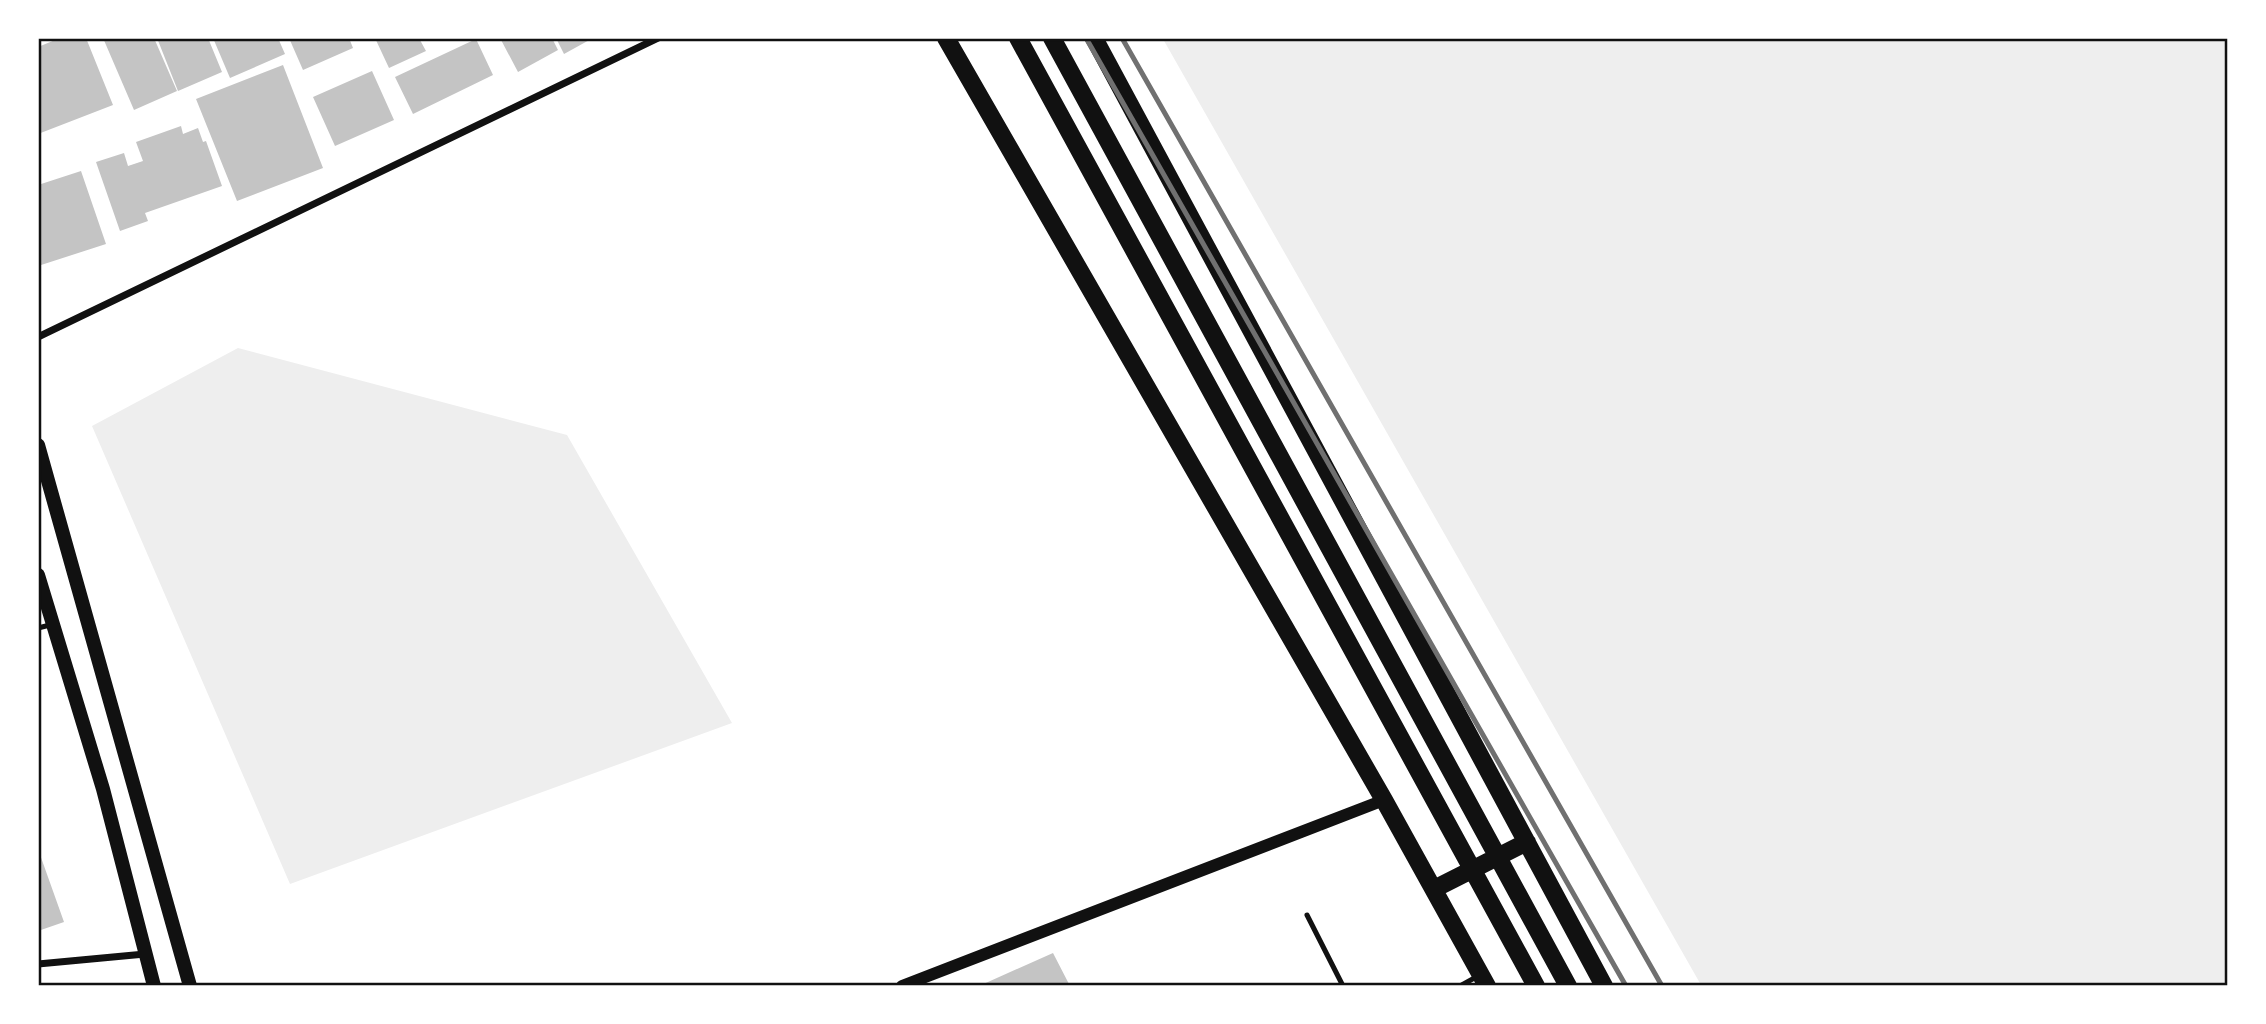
<svg xmlns="http://www.w3.org/2000/svg" width="2266" height="1024" font-family="'Alegreya Sans',sans-serif">
<rect width="100%" height="100%" fill="#fff"/>
<path fill="#eee" d="M1163,39H2227V985H1701Z
M238,348L567,435L732,723L290,884L92,426Z"/>
<path fill="#c4c4c4" d="M60,38H86L113,105L38,134V47Z
M103,38H154L177,91L134,110Z
M157,38H208L222,72L178,91Z
M213,38H278L285,54L230,78Z
M289,38H349L353,48L303,70Z
M375,38H425L420,40L426,51L389,68Z
M500,38H552L558,50L518,72Z
M556,38H593L564,54Z
M476,39L493,75L413,114L395,77Z
M283,65L323,168L237,201L196,99Z
M372,71L394,120L335,146L313,97Z
M181,126L183,134L198,128L203,142L206,141L222,186L145,213L148,221L120,231L96,162L124,153L128,166L143,161L136,142Z
M81,171L106,244L38,266V185Z
M38,849L64,922L38,931Z
M1053,953L1070,986H979Z"/>
<g fill="none" stroke-linecap="round" stroke-linejoin="round">
<path stroke="#111" stroke-width="5" d="M38,628L50,625
M1307,915L1343,986
M1460,986L1478,976"/>
<path stroke="#111" stroke-width="7" d="M38,337L658,38
M38,964L145,954"/>
<path stroke="#111" stroke-width="12" d="M902,986L1384,800"/>
<path stroke="#111" stroke-width="14" d="M38,445L190,986
M38,575L103,789L154,986"/>
<path stroke="#111" stroke-width="18" d="M946,38L1384,800L1487,986
M1018,38L1536,986
M1052,38L1568,986
M1094,38L1604,986
M1434,889L1527,842"/>
<path stroke="#707070" stroke-width="5" d="M1086,38L1626,986
M1122,38L1662,986"/>
</g>
<rect width="2266" height="1024" fill="none" stroke="#ffffff" stroke-width="80"/>
<rect x="40" y="40" width="2186" height="944" fill="none" stroke="#111" stroke-width="2.5"/>
</svg>
